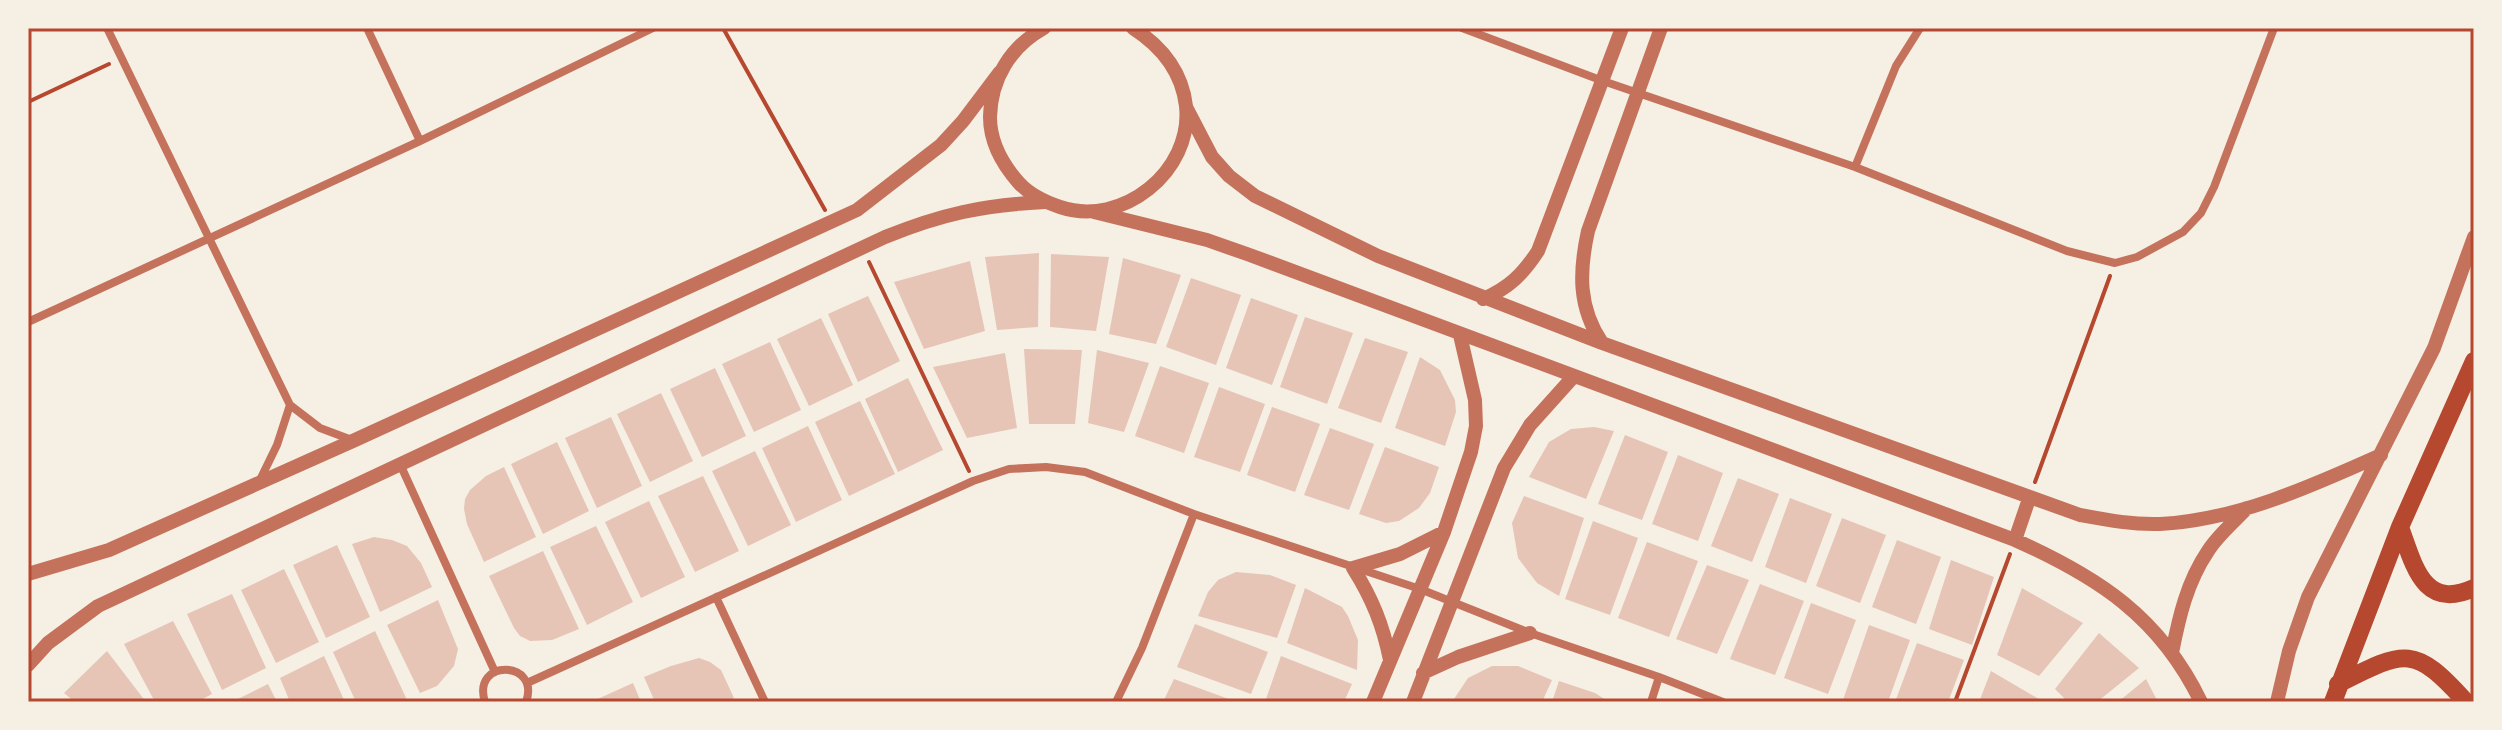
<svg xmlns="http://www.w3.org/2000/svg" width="2502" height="730" font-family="'DejaVu Sans',sans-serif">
<rect width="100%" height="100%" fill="#f6efe4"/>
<path fill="#e6c5b7" d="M1039,253L1038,327L997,330L985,257Z
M1051,254L1109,257L1096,331L1050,327Z
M1123,258L1181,275L1156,344L1109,334Z
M970,261L985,331L924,349L894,282Z
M1191,278L1241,295L1216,365L1166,347Z
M868,296L900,361L858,382L828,314Z
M1251,298L1298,315L1272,385L1226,368Z
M1305,317L1353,333L1327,404L1280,387Z
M821,318L853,385L809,406L777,339Z
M1365,338L1408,352L1381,423L1338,408Z
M770,342L801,410L754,432L722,364Z
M1024,349L1082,350L1075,424H1029Z
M1097,350L1149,363L1124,432L1088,423Z
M1005,353L1017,428L967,438L933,367Z
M1420,357L1440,370L1455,400L1456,412L1445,446L1395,428Z
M1160,366L1209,383L1184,453L1135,436Z
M715,368L746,436L702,457L670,389Z
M908,378L943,450L898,472L865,399Z
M1219,387L1265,404L1240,472L1194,457Z
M661,393L693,461L650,482L617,414Z
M860,401L895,474L849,496L815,422Z
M1272,407L1320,424L1295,492L1247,475Z
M611,417L642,486L597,508L565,438Z
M808,426L842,500L796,522L762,448Z
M1594,427L1614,431L1586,499L1529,477L1549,442L1571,429Z
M1330,428L1374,444L1349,510L1304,495Z
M1625,435L1668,452L1642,520L1598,504Z
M557,442L589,511L543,534L511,464Z
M1385,447L1439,467L1430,493L1419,508L1399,521L1386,523L1359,514Z
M755,451L791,525L748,546L712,471Z
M1678,455L1723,473L1698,541L1652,524Z
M504,467L536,537L484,562L467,524L464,509L465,499L470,490L486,476Z
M703,476L739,551L695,572L658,496Z
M1738,478L1779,494L1752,562L1711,546Z
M1524,496L1584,518L1559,596L1537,583L1518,558L1512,523Z
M1790,498L1832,514L1806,583L1765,567Z
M649,501L685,577L641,598L605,522Z
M1842,518L1886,535L1860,603L1816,586Z
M1593,521L1638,538L1610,615L1565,599Z
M596,526L633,602L587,625L550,547Z
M374,537L392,540L407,546L421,563L432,587L380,612L352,544Z
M1897,540L1941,557L1916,624L1872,607Z
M1647,542L1698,561L1669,637L1618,618Z
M337,545L370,617L326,638L293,565Z
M543,551L579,629L552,640L530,641L520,636L514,628L489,576Z
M1951,560L1994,577L1972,645L1929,629Z
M1707,565L1749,580L1717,654L1676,639Z
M284,569L319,642L276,663L241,590Z
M1236,572L1270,575L1296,585L1277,638L1198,616L1208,592L1218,580Z
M1760,584L1804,601L1775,675L1730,659Z
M1305,588L1342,607L1348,616L1358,640L1357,670L1287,643Z
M2022,588L2083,623L2039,676L1997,655Z
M232,594L266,668L222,690L187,614Z
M438,600L458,649L454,666L437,686L420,693L387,625Z
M1811,603L1856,620L1828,694L1784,678Z
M173,621L212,694L197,702H155L124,644Z
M1195,624L1268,652L1251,694L1177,667Z
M1869,625L1910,640L1888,702H1849L1843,700Z
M375,631L407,700L402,702H356L333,652Z
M2099,633L2139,668L2097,702H2068L2055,689Z
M1917,643L1964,660L1948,702H1895Z
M107,651L146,702H75L64,693Z
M324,656L345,702H290L280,678Z
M1281,656L1352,684L1344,702H1274L1266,699Z
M699,658L710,662L721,670L734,698L725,702H655L644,677L671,666Z
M1492,666H1518L1552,680L1542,702H1463L1454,699L1468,678Z
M1991,671L2044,702H1979Z
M1174,679L1237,702H1163Z
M2146,679L2158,702H2118Z
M1559,681L1595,693L1609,702H1552Z
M633,683L641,702H591Z
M268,684L277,702H232Z"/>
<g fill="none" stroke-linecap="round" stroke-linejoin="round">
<path stroke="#b5482f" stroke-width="4" d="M723,28L825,210
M28,102L109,64
M869,262L969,471
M2035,482L2110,276
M1955,702L2010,554"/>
<path stroke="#c5725c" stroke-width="8" d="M107,28L290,405L320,428L352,440
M367,28L420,141
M1462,28L1603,81L1855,167L2067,251L2115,263L2137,257L2183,232L2201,213L2214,187L2274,28
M1855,167L1896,66L1920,28
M28,322L420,141L653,28
M400,464L495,672
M259,482L277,445L290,405
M716,597L765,702
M527,683L973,481L1009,469L1046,467L1085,472L1194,514L1420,589L1530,633L1659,677L1723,702
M485,702C471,658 541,660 526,702
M1116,702L1142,648L1194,514
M1651,702L1659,677"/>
<path stroke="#c5725c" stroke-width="14" d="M1044,28C1010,47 991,79 990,117C990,143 1003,165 1019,183C1030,195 1045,202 1060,207C1122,228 1193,171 1186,106C1182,72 1161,46 1133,28
M1186,107L1212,157L1229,176L1255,196L1378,256L1602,343L2080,515C2107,520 2133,525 2160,524C2237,520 2312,486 2381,455
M1094,212L1207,240L1247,254L2015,540C2098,577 2160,617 2201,702
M1483,299C1509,288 1523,274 1538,251L1622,28
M1602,343C1578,307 1579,272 1588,231L1661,28
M2015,540L2029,499
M28,574L109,550L355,440L857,210L941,145L963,121L1000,72
M2172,653C2179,617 2187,582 2208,551C2218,535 2234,522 2247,508
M1390,660C1383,625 1372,598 1353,568L1400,554L1444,532
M28,665L48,643L98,606L885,237C942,214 983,205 1045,202
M1423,673L1458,657L1530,633
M1373,702L1444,532L1471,452L1476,426L1475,400L1460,335
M1413,702L1504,468L1530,425L1574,376
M2277,702L2289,651L2308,597L2434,348L2474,237"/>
<path stroke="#b5482f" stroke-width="18" d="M2400,527C2414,565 2423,611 2474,588
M2338,684C2405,650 2414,644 2466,702
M2333,702L2400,527L2474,361"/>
</g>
<rect width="2502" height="730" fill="none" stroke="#f6efe4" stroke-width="60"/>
<rect x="30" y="30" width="2442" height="670" fill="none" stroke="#b5482f" stroke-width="3"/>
</svg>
